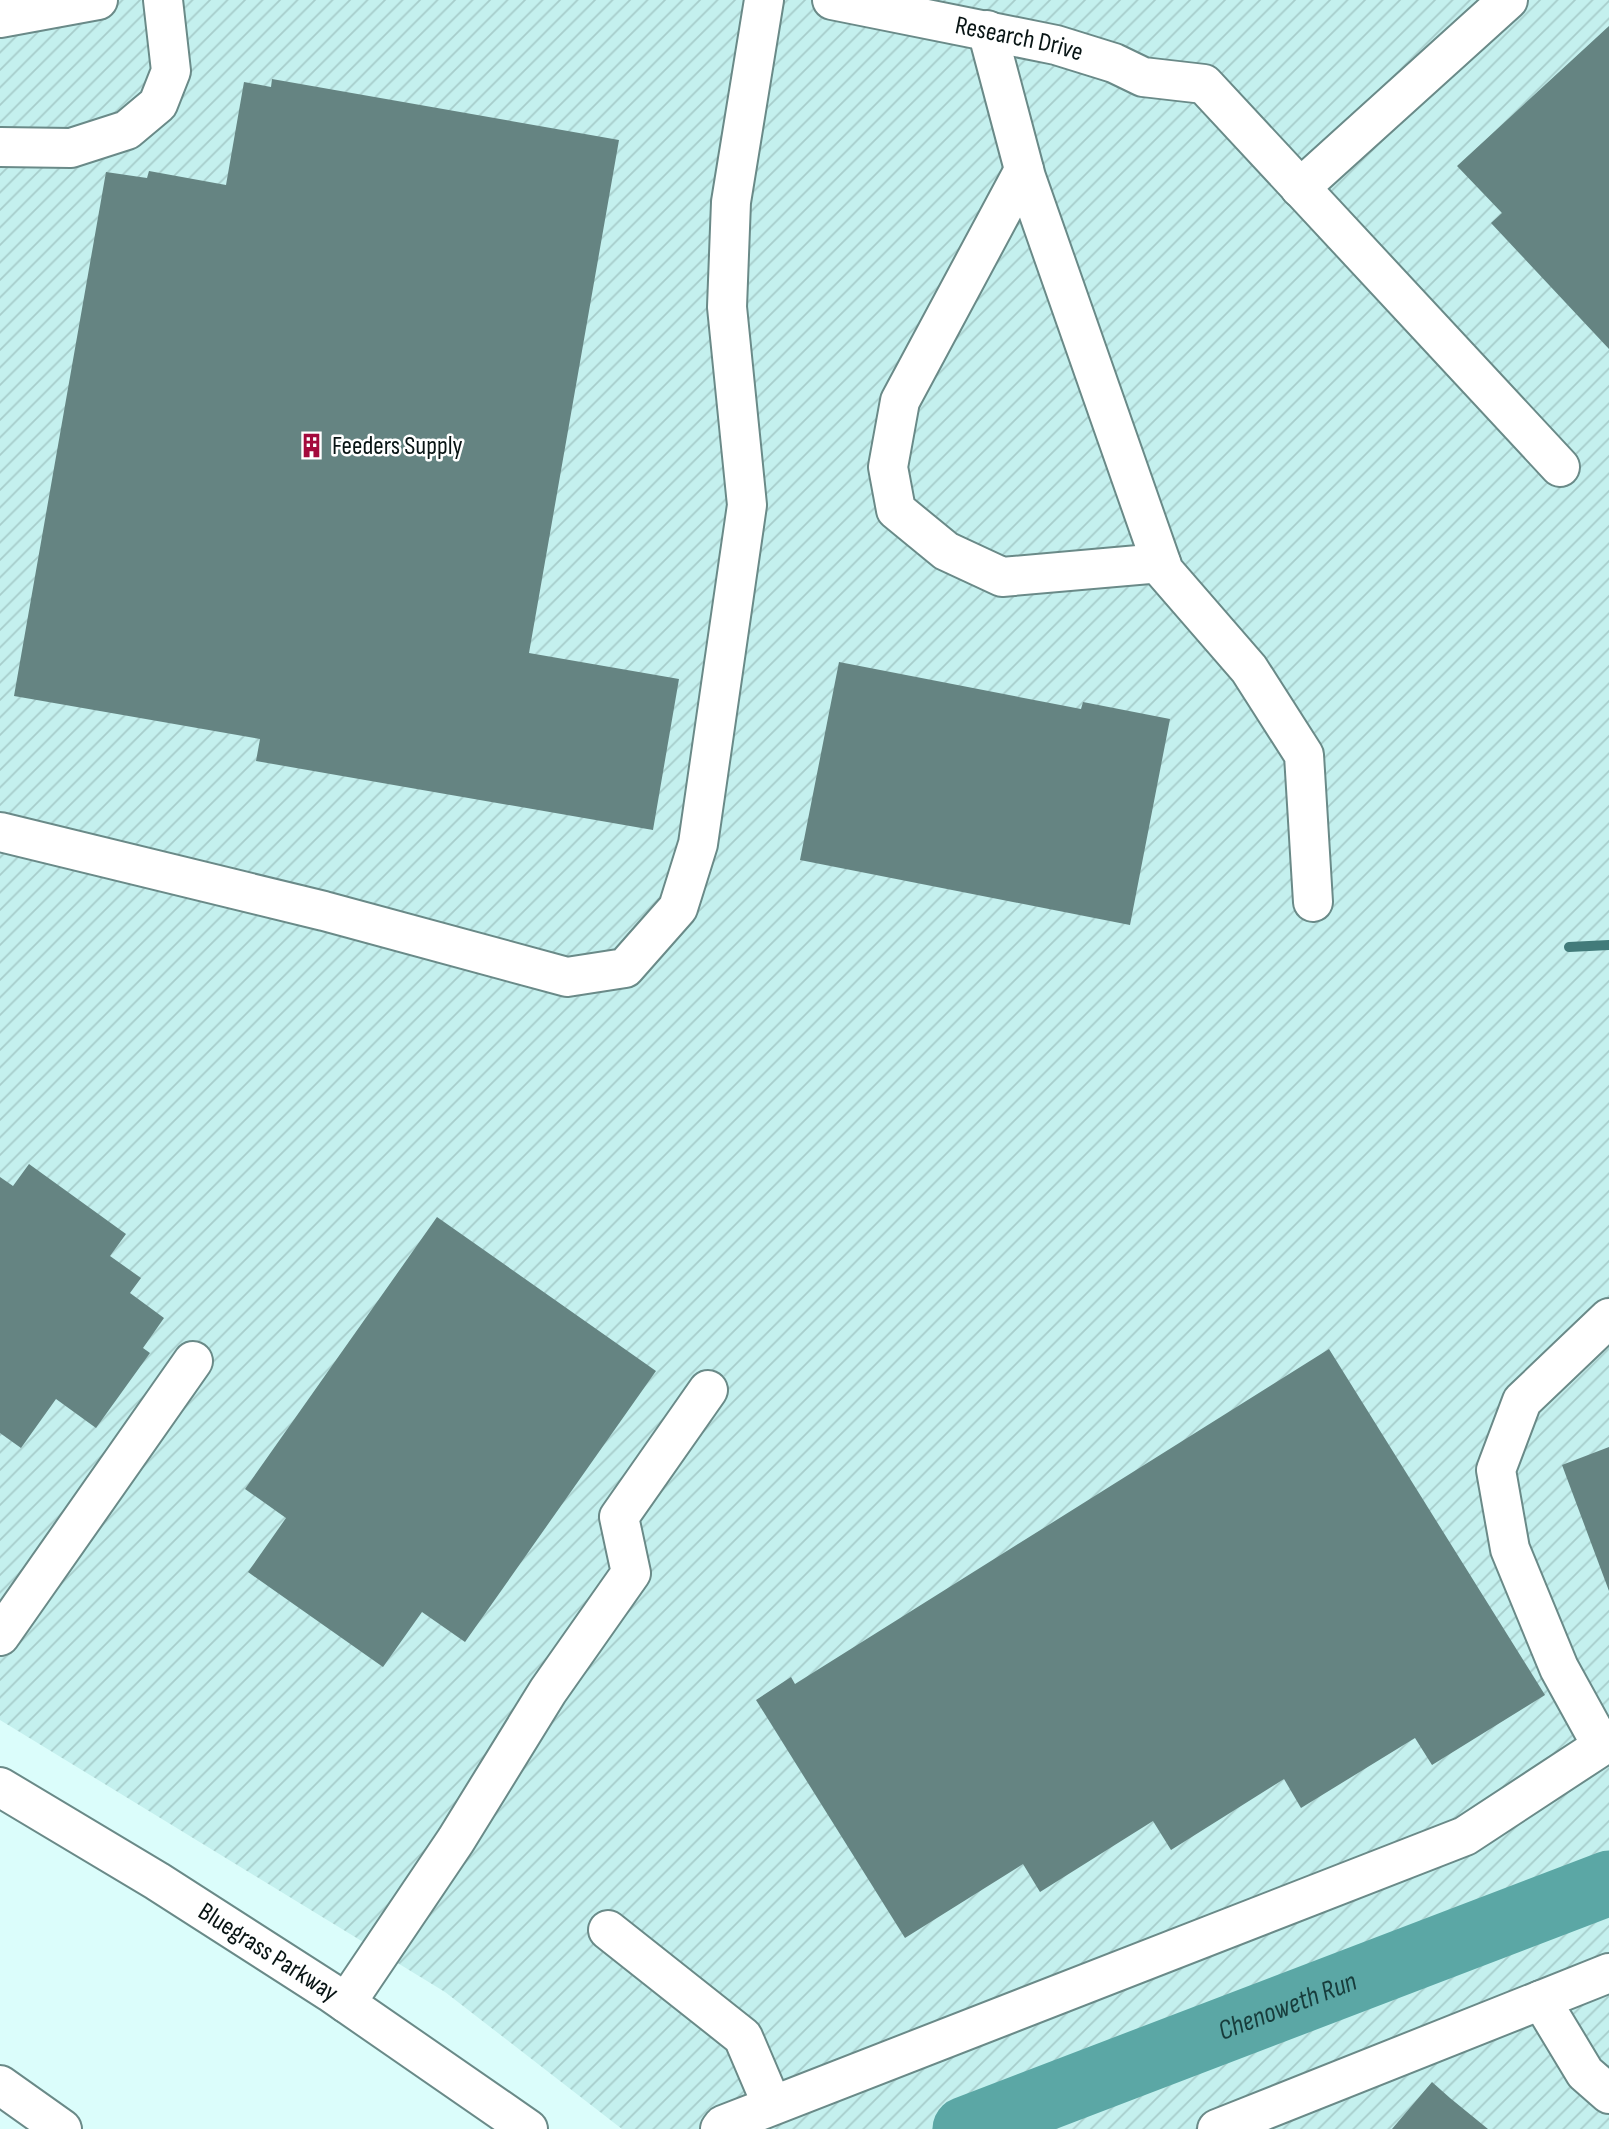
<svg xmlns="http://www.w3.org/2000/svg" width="1609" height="2129" font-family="'Sofia Sans Condensed',sans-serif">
<defs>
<pattern id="industrial-furrows" width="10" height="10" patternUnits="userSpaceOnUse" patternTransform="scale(1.75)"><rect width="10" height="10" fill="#c4f0ee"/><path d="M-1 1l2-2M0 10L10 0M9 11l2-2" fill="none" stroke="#a7cdcb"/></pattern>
</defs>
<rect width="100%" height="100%" fill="#dbfdfb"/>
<path fill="url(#industrial-furrows)" d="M0,0H1609V2129H622L445,1992L0,1720Z"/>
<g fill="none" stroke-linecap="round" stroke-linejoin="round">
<path stroke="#427b7a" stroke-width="10" d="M1569,947L1609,945"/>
<path stroke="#5ba7a5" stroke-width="65" id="s1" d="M965,2129L1609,1883"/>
</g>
<path fill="#658482" d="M1609,26V349L1491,223L1502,213L1457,166Z
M272,79L619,140L529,653L679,679L653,830L256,761L260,739L14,696L106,172L147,178L149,171L226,185L244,82L271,87Z
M839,662L1081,709L1083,702L1170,719L1130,925L800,860Z
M29,1164L126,1234L110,1256L141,1278L130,1293L164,1318L143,1348L150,1353L96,1428L56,1399L21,1448L0,1433V1177L13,1186Z
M437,1217L656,1371L465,1642L422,1612L383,1667L248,1572L286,1518L245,1489Z
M1329,1349L1545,1695L1432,1765L1415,1738L1301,1808L1284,1779L1171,1850L1153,1821L1040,1892L1023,1864L905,1938L756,1700L791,1677L795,1684Z
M1609,1447V1591L1562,1465Z
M1432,2082L1450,2098L1488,2129H1392Z"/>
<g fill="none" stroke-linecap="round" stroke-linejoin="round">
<defs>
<g id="minor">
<path id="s2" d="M832,0L1056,45L1114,63L1143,77L1204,84L1560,467"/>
<path d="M0,18L98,0"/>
<path d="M987,30L1026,177L1164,571L1249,669L1304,755L1313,902"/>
<path d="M0,147L71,148L127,130L158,104L171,71L163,0"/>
<path d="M1024,170L900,401L888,467L896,510L946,551L1002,577L1161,563"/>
<path d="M1300,188L1508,0"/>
<path d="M0,832L324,911L567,977L625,968L678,908L698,844L747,505L727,307L731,202L764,0"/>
<path d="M0,1636L193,1361"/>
<path id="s3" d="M0,1787L157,1881L330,1992L528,2129"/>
<path d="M608,1930L743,2037L772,2105"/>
<path d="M1541,2000L1585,2073L1609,2094"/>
<path d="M346,2003L456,1840L548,1691L631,1573L619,1517L708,1390"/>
<path d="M720,2129L723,2125L1465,1836L1602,1746L1559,1668L1510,1549L1496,1470L1522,1401L1609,1318"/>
<path d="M1217,2129L1609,1973"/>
</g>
<path id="highway" d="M0,2085L62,2129"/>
</defs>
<use href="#minor" stroke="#6a8a88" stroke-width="42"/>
<use href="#highway" stroke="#6a8a88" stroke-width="42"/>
<use href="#minor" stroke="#fff" stroke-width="38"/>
<use href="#highway" stroke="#fff" stroke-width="38"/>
</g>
<defs>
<symbol id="building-bare" viewBox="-9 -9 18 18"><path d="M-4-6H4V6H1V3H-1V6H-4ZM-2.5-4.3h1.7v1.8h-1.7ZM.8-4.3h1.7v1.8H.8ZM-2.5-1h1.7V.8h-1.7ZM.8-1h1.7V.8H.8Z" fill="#a4093c" stroke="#fff" stroke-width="2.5" paint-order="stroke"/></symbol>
</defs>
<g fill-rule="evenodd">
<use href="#building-bare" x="294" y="428" width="35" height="35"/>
</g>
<g text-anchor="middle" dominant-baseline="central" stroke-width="5" stroke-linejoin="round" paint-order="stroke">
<g font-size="26" fill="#081414" stroke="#fff">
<text stroke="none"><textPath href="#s2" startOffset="191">Research Drive</textPath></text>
<text stroke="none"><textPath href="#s3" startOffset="315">Bluegrass Parkway</textPath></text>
</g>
<g font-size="26" fill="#081414" stroke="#fff" text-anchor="start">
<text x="332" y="446">Feeders Supply</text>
</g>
<g font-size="28" font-style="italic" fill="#173c3b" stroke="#fff">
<text stroke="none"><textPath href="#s1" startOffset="345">Chenoweth Run</textPath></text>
</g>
</g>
</svg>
